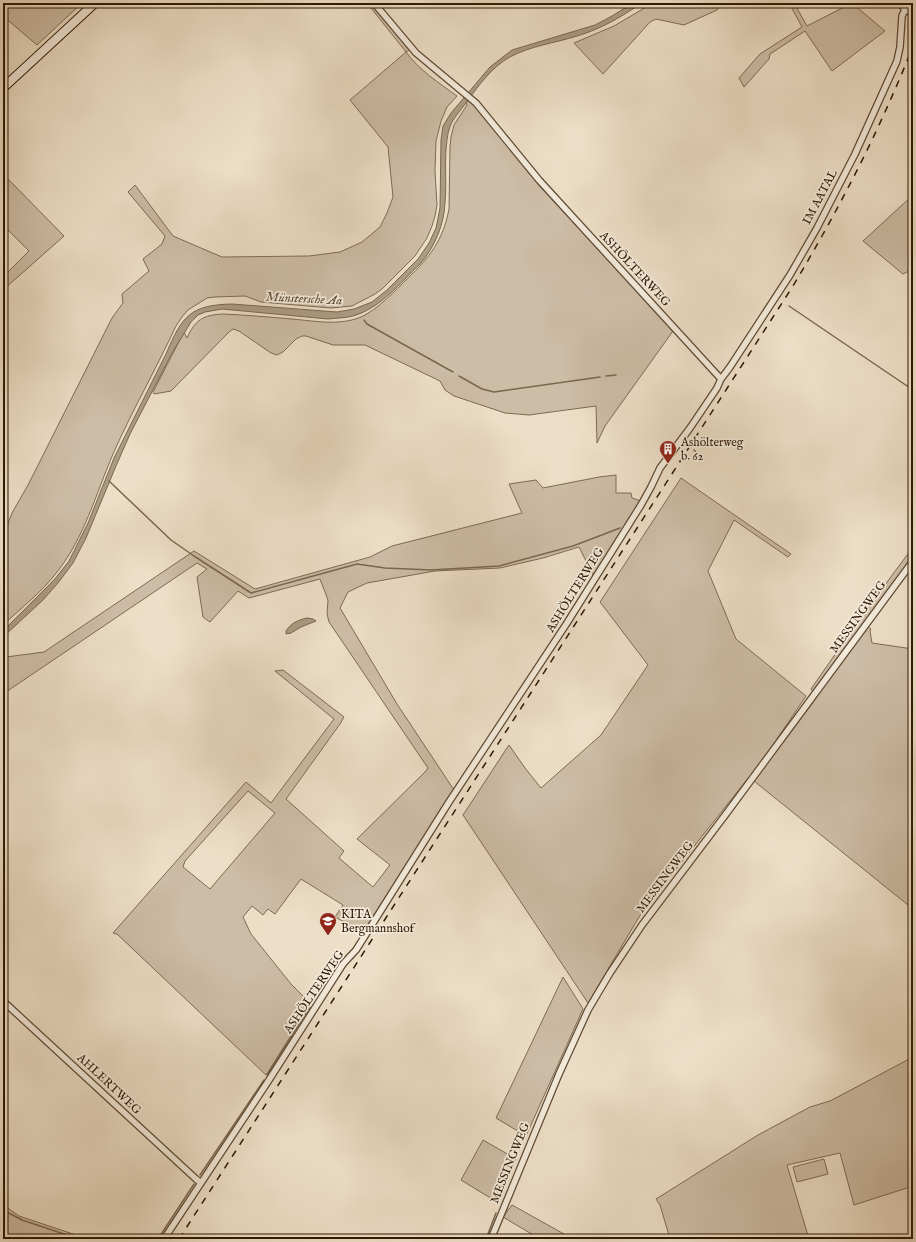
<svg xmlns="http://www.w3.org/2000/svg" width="916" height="1242" font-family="'IM FELL English',serif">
<rect width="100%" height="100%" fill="#eddec7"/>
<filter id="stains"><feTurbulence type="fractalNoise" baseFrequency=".005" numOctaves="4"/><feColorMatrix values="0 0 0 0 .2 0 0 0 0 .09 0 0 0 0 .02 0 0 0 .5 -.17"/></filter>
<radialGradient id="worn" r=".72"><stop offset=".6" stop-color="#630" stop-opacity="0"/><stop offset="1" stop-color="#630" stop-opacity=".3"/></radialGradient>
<path fill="#cdbca6" stroke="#7e6a54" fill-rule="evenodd" d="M3,3H31L39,5L45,3H82L37,45L3,16Z
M367,3H371L411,49L406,52C419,70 439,83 457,96L447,107L441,121L436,141L435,171L437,205L435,216L432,226L427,238L415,256L382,289L375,294L352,306L331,308L261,302L245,296L215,297L207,298L188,310L182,317L176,326C156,369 132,411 113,454C96,494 84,538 57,572C42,592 21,608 3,625V537L12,513L28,485L112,318L123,303L122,294L149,271L143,259L162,244L165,236L128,192L135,185L173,236L222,257L309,256L340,252L362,242L380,227L387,213L393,197L388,147L350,100L406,52Z
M653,3H724L717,10L684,25L656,19L650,22L603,74L574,43L614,26Z
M789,3H794L807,26L852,3L885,31L832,71L805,31L770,54L769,59L744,87L739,78L760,54L802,27Z
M469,100L473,103L537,183L673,331L605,426L597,443L596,406L529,415L505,413L454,396L445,390L440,381L365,345H333L306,336H302L296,339L283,352L277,355L271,353L239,331L233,329L229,332L171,391L154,394L153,392L184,332L187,338C195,320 203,315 223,314C246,315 269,317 292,319C315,321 339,326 361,317C377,310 396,290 408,278C430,257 443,240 449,209L450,147L451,137L454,125L467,105L466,103Z
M8,179L64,236L3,290V277L29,251L3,225V185Z
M913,195V269L903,274L863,241Z
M616,475V493H631L632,498L641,501L593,575L579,547L543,558L500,568L435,571L367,583L348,592L340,608L397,704L454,790L363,932L335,917L343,905L301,879L275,914L268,909L263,915L252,906L243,917L251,934L291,984L311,1004L266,1075L117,934L113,933L246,782L271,803L334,719L275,671L283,670L344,717L340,724L286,799L344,851L339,858L373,887L390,865L357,839L425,772L428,768L329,622L327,614L328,600L320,579L249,598L238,591L210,622L203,617L197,577L207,569L197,563L3,694V659L6,657L44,652L194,551L255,589L370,557L392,546L522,513L509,484L536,480L543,488L599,477ZM248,791L275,813L210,889L183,867L185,861Z
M681,478L791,554L788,557L734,520L708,571L736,639L806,696L777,739L782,744L817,697L811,689L859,620L913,547V555L864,624L871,629L870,631L872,643L913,649V909L749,777L642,912L588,1003L463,815L509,745L525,768L541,788L601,735L648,665L600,602Z
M563,977L583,1009L526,1136L496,1118Z
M913,1057V1200L910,1187L854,1205L840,1153L787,1165L809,1239H670L660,1205L656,1199L758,1135L810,1107L830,1101Z
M483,1140L516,1159L497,1202L461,1180Z
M824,1159L828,1174L797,1182L793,1167Z
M3,1205L19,1216L88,1239H3Z
M512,1205L573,1239H540L503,1217Z"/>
<path fill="#ac9b84" stroke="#7a6750" d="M633,3H642C621,17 601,29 577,36C555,43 530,46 510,57C493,66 479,85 468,100C458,115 449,120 447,140C444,161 447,182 445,203C444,226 434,248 420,264C400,283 381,308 353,316C345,318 337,318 328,319L222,309L205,312L198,315L191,322L172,353L130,434L116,466L86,538L73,563L58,583L43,600L3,637V631L55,579L69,561L88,523L114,458L166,354C182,316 190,305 232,304L337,312L354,309L372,302L387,290L418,259L429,243L436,228L440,208L441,140L443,126L451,113L490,67L512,50L595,25L612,16Z
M307,618L313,619L316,621L301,627L291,633L286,634V631C291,623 298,620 307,618Z"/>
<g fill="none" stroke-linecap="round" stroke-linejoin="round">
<path stroke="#7a6750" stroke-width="1.5" d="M789,306L913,390
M364,320L367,324L453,372
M459,376L482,389L494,392L600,377
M606,376L616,375
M683,443L687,446
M694,450L697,453
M109,481L171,540L194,556L251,593L357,564L385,568L431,570L499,566L573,546L620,528
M267,1075L310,1007
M200,1175L264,1080
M3,1210L22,1220L79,1239
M158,1239L194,1184
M486,1239L496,1213"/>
<defs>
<path id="minor" d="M374,3L416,53L476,103L539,180L721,379
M899,3L905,9L913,14
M3,1001L196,1179L201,1183
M164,1239L269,1080L343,964L356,950L363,939L449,802L567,623L641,505L651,487L660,468L690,428L717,388L721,379L730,367L790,275L817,228L855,154L897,61L900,47L902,16L908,3
M491,1239L559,1074L588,1010L610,973L642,925L726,814L913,561"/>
<path id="secondary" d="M3,88L95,3"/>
</defs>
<use href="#minor" stroke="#5e4a34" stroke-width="8"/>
<use href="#secondary" stroke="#2f1803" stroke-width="10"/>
<use href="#minor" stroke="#f3eadb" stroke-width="5.5"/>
<use href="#secondary" stroke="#f3eadb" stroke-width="8"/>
<path stroke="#2f1803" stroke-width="1.5" stroke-dasharray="7 7" stroke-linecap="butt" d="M179,1239L793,286C839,209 880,130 913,46"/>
</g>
<defs>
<symbol id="building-pin" viewBox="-11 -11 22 30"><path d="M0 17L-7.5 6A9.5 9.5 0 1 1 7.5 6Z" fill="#8f2418" stroke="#f3eadb"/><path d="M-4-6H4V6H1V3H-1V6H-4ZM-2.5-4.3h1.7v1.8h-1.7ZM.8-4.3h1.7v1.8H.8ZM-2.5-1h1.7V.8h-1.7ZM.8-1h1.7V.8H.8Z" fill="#fff"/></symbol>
<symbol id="school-pin" viewBox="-11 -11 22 30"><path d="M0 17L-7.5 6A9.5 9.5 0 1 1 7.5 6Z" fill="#8f2418" stroke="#f3eadb"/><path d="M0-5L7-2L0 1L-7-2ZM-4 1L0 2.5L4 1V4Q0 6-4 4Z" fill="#fff"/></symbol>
</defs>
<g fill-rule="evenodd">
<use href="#building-pin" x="658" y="439" width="20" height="27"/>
<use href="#school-pin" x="318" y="911" width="20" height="27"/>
</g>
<g text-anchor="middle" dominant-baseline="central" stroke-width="3.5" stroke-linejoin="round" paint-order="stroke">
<g font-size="12" fill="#2f1803" stroke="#f3eadb">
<text transform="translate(820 197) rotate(-62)">IM AATAL</text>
<text transform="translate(635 269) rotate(47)">ASHÖLTERWEG</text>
<text transform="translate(575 590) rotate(-58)">ASHÖLTERWEG</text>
<text transform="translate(858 617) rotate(-54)">MESSINGWEG</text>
<text transform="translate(665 877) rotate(-53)">MESSINGWEG</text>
<text transform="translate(314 992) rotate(-56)">ASHÖLTERWEG</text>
<text transform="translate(109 1084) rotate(43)">AHLERTWEG</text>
<text transform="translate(510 1163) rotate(-68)">MESSINGWEG</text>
</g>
<g font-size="12" fill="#2f1803" stroke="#f3eadb" text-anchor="start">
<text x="681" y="442">Ashölterweg<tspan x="681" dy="14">b. 62</tspan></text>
<text x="341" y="914">KITA<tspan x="341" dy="14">Bergmannshof</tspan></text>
</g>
<g font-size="13" font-style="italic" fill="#614c37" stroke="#f3eadb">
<text transform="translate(304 299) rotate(3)">Münstersche Aa</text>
</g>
</g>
<rect width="916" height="1242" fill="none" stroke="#eddec7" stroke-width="16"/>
<rect x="4" y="4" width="908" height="1234" fill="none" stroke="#2f1803" stroke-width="2"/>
<rect x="8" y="8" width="900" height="1226" fill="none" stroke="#2f1803"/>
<rect width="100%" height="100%" filter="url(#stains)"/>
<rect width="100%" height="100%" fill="url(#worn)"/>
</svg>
